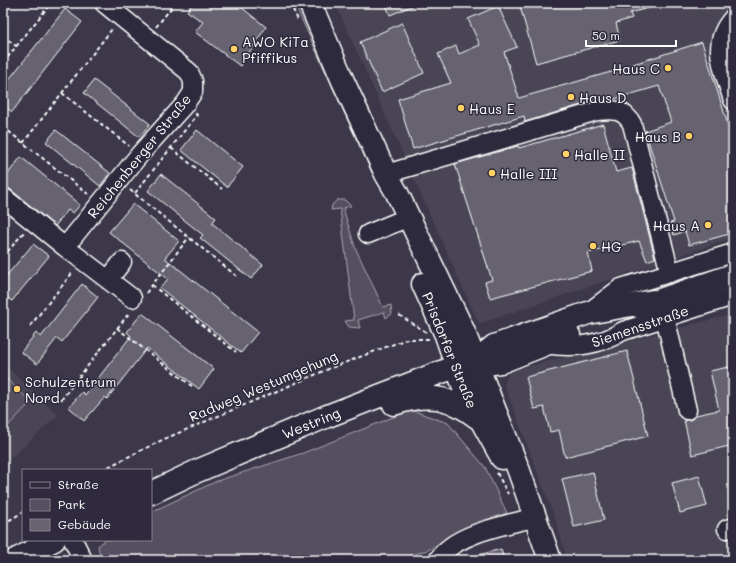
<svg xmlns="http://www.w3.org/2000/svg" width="736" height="563" font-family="Mali,sans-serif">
<rect width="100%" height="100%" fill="#3c3749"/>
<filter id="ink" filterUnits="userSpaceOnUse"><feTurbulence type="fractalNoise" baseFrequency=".025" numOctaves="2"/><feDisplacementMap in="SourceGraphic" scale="8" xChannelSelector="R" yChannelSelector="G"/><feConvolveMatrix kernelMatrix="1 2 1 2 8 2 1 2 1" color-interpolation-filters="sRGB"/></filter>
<g filter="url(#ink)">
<path fill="#494455" d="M335,3H733V238L479,324Z
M733,314V560H567L556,521L504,384L510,371Z
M3,363L58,415L3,466Z"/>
<path fill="#555060" stroke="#aaa8b0" d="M294,3H303L376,171L372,173Z
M337,200H345L351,206L343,208L355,247L383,307L391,305L392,314L386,318L384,312L358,320L360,328L349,327L345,321L354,320L340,209L331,210L332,205Z
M3,375L31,402L3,431Z
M411,410L448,423L485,467L507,513L464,528L428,550L394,560H101L98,546L105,540H151V512L217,481L303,453Z"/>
<path fill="#666270" stroke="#fff" d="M193,3H236L266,27L240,66L195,32L203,22L187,11Z
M385,3H419L390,15Z
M519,3H655L656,6L630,13L632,18L616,23L620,40L536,63Z
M498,6L517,47L504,52L519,98L625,68L624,67L702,42L733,141V233L689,245L685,231L674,235L670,223L674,222L645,131L671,122L659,86L611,100L594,101L525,122L524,116L413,149L398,99L451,83L438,54L456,46L459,54L480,45L468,19Z
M65,9L82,22L12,112L3,105V87Z
M402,23L424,73L382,92L360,42Z
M94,80L150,124L139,137L84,93Z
M603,124L616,172L632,168L655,258L647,261L639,241L588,253L592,271L490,298L485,282L492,280L455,164L518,146L519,148Z
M56,130L110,173L100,186L46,142Z
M197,130L243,167L227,187L181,150Z
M21,157L80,205L73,213L68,210L55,226L10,189L3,187V180Z
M161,174L216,218L212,223L263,265L251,279L200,238L203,235L148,191Z
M133,204L179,241L165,258L258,332L241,353L160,288L168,279L109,232Z
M33,244L49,256L12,301L3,294V280Z
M82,284L98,297L62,342L57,338L37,364L21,352L36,333L41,337Z
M142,313L214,369L199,389L147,348L107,399L105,397L84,421L69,407L82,392L85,395L131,336L127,332Z
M627,351L648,436L565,457L559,430L550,432L544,407L534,409L526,377Z
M733,366V445L692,455L684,420H690L696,415L719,410L710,371Z
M593,472L604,520L574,527L562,479Z
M699,476L707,506L680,513L672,483Z
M501,549L504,560H472L471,557Z"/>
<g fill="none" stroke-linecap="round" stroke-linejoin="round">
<defs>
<path id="minor" d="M104,3L189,72L193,81V92L185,104L140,154L65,247L132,298
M733,18C709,44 724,70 733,100
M386,174L597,111C613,109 624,109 632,124L670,273
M3,197L65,247
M368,234L409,217
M108,280L122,262
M589,312L621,288L733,253
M665,317L687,410
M546,344C572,349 601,345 623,331L733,296
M727,529L733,527
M73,540L83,560
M438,560C454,533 507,525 536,517"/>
<path id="major" d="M310,3L343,81L386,174L397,193L463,330L519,471L550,560
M423,284L446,335L465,391L502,458
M640,307L733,275
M474,362L488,364L501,362L569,335
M394,404C428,392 449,396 478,418
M151,493L195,472L325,417L441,372L474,362L494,346L588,313L653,301
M15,560L54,540"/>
</defs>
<use href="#minor" stroke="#fff" stroke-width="21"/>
<use href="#major" stroke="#fff" stroke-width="25"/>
<path stroke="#fff" stroke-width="2" stroke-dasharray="4 3" stroke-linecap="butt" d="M290,3L298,20
M156,27L175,3
M3,36L16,46
M3,63L51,3
M62,93L129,146
M3,127L88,194
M23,143L112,29
M171,148L222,189
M130,190L239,278
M135,193L197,115L195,113
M3,257L24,232
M152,285L236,352
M146,293L189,237
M399,315L426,332
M30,326L73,272
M117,328L193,387
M61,400L130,312
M102,470L162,440L331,368L407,339H430
M497,473L508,494
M3,524L23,512"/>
<use href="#minor" stroke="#2f2a3d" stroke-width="18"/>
<use href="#major" stroke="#2f2a3d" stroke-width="22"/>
</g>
</g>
<g fill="#ffd166" stroke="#2f2a3d" stroke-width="1.5">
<circle cx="234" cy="49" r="4"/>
<circle cx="668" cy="68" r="4"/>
<circle cx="571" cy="97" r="4"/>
<circle cx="461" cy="108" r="4"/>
<circle cx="689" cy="136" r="4"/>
<circle cx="566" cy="154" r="4"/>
<circle cx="492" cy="173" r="4"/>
<circle cx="708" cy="225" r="4"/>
<circle cx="593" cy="246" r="4"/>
<circle cx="17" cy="389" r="4"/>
</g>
<g text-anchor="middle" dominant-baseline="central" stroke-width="3" stroke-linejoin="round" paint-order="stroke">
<g font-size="14" fill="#fff" stroke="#2f2a3d" text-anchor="start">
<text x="242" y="41">AWO KiTa<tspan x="242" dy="16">Pfiffikus</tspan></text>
<text x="660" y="68" text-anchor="end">Haus C</text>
<text x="579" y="97">Haus D</text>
<text x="469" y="108">Haus E</text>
<text x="681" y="136" text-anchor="end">Haus B</text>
<text x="574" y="154">Halle II</text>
<text x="500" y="173">Halle III</text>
<text x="700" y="225" text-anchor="end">Haus A</text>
<text x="601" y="246">HG</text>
<text x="25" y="381">Schulzentrum<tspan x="25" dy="16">Nord</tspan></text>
</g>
<g font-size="14" fill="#fff" stroke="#2f2a3d">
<text transform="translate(139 156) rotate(-51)">Reichenberger Straße</text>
<text transform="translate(640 326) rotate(-19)">Siemensstraße</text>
<text transform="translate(450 350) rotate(68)">Prisdorfer Straße</text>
<text transform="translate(263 386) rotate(-23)">Radweg Westumgehung</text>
<text transform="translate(311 423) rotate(-22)">Westring</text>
</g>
</g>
<rect width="736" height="563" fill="none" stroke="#2f2a3d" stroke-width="16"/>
<rect x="8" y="8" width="720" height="547" fill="none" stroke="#fff" stroke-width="1.5" filter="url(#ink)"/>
<rect x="22" y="469" width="130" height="72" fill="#2f2a3d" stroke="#827f8b"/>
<rect x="30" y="482" width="20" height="6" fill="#2f2a3d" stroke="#827f8b"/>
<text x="58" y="489" font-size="12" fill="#ffffff">Straße</text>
<rect x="30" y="499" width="20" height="12" fill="#555060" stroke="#827f8b"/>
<text x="58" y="509" font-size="12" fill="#ffffff">Park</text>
<rect x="30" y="519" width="20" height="12" fill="#666270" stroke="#827f8b"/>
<text x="58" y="529" font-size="12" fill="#ffffff">Gebäude</text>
<path d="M586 40v6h90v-6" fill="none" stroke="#ffffff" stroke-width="2"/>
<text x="592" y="40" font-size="12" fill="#ffffff" stroke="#2f2a3d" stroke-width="3" paint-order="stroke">50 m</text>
</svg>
